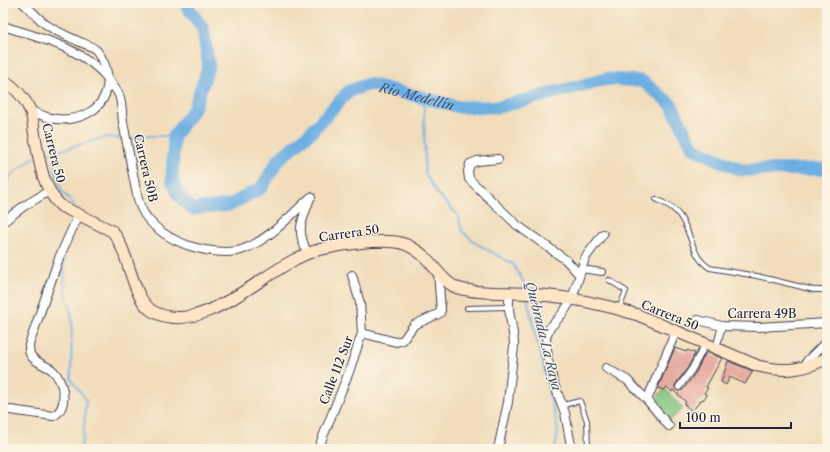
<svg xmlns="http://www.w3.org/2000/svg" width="830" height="452" font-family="'Libre Caslon Text',serif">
<rect width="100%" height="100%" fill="#fcf5e5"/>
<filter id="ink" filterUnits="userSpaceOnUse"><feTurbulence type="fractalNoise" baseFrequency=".025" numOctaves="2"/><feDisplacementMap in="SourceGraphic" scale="8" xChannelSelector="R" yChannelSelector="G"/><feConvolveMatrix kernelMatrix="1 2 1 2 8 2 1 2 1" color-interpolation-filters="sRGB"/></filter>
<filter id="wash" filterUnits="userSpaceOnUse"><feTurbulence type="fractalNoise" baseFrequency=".012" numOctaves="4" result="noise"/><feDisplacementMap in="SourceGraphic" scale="16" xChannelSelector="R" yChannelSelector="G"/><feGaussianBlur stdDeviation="0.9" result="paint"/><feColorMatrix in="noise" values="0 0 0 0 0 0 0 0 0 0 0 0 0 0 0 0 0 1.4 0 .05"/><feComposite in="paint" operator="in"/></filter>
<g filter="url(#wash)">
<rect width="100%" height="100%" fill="#f1ddbc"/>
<path fill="#83c680" stroke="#52745e" d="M665,389L683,409L669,421L651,402Z"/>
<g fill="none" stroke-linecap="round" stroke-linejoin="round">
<path stroke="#6eafe2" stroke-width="2" d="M424,99L425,173L436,192L458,215L462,231L477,244L513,264L523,281L525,290
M128,139L150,136H174
M54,152L56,174L62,191L74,205
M48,154L106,137L124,139
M3,188L12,174L35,157
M63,256L65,287L72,319L71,379L86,400L83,439L80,449
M527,298L558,429L555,449"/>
<path stroke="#6eafe2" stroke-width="13" id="s1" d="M185,3L203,29L209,66L194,108L174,136L172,180L179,196L192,209L230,205L261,188L279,159L309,134L349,91L369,84L459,107H499L606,79L642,81L671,104L693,148L741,170L827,169"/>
</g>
<g id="blocks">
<path fill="#e5aaa0" d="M675,348L686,352L687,350L695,353L688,367L675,385V388L678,391L683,390L696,372L706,352L722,358L706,387L708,388L704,393L707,395L703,400L702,399L692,411L684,404L686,402L673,390L672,392L667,387L663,390L658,388Z
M728,361L753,371L745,384L730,377L726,385L721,382Z"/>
</g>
</g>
<g filter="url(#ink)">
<use href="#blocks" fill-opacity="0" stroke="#413e4e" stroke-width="1"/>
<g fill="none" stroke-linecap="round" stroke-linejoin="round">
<defs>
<path id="service" d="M656,199C664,203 674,207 679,215C692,231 691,258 710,268L757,276L814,290H827
M609,280L626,291L619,309
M467,308L508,307
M563,405L580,401L587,421L588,449"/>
<path id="pedestrian" d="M581,269L602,272
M716,348L722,326
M679,387L692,369L706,343"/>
<path id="minor" d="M23,3C30,9 36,16 43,22C52,30 67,36 78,41C84,44 93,46 97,51C119,80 106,115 69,119C56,121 43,116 31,111
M3,26C40,38 84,48 109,80C112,84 117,91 119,95C122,103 122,114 123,122C126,138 129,154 132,170C135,183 136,196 141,208C150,228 173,241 193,247C206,251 228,254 241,250C268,241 290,216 311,197
M498,159L477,161L470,164L468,171L469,179L517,225L566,260L579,274
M3,222L24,206L49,191
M308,254C295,228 302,223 310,198
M352,275L360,303L362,333
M698,320L722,326L759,327L827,323
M806,367L807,361L827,341
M606,368L627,380L647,400L669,426
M647,400L676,331
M3,409L53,416C70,408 64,379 51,369C45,365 37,363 32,357C29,354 29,350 29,345L59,258L79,214
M318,449L349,372L362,333L396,342L403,340L414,325L440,313L441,310L438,272
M498,449L508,402L514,346C514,326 506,313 510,293
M570,449L571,446L565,413L553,381L548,360L546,337L549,329L563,313L572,299L585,258L603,234"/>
<path id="secondary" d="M3,80C15,87 24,97 30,110C33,116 33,124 34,131C39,157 41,187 61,206L112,231C130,251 131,300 154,312C206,339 270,262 318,250C338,245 382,238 401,243C409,245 418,251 425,257C436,268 445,285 461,289C483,294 510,292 532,294C568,297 604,304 638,315L758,366C785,372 802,371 827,358"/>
</defs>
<use href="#service" stroke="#413e4e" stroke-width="6"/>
<use href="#pedestrian" stroke="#413e4e" stroke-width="8"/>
<use href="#minor" stroke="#413e4e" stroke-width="10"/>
<use href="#secondary" stroke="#413e4e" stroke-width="13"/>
<use href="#service" stroke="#fff" stroke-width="4"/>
<use href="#pedestrian" stroke="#fff" stroke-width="6"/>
<use href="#minor" stroke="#fff" stroke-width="8"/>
<use href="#secondary" stroke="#ffe4c6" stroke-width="11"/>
</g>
</g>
<g text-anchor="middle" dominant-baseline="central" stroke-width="3" stroke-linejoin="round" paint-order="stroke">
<g font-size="12" fill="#22223b" stroke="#fcf5e5">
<text transform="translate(54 153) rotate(76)">Carrera 50</text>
<text transform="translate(146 168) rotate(77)">Carrera 50B</text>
<text transform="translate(349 233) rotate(-8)">Carrera 50</text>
<text x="762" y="313">Carrera 49B</text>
<text transform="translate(670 315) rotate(22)">Carrera 50</text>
<text transform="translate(336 370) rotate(-69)">Calle 112 Sur</text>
</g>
<g font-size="13" font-style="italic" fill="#3d5375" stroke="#fcf5e5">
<text stroke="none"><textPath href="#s1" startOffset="504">Río Medellín</textPath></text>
<text transform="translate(544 336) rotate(76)">Quebrada La Raya</text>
</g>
</g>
<rect width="830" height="452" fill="none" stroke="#fcf5e5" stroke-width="16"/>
<path d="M680 422v6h111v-6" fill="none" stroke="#22223b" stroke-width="2"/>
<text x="686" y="422" font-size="12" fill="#22223b" stroke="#fcf5e5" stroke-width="3" paint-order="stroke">100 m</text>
</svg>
